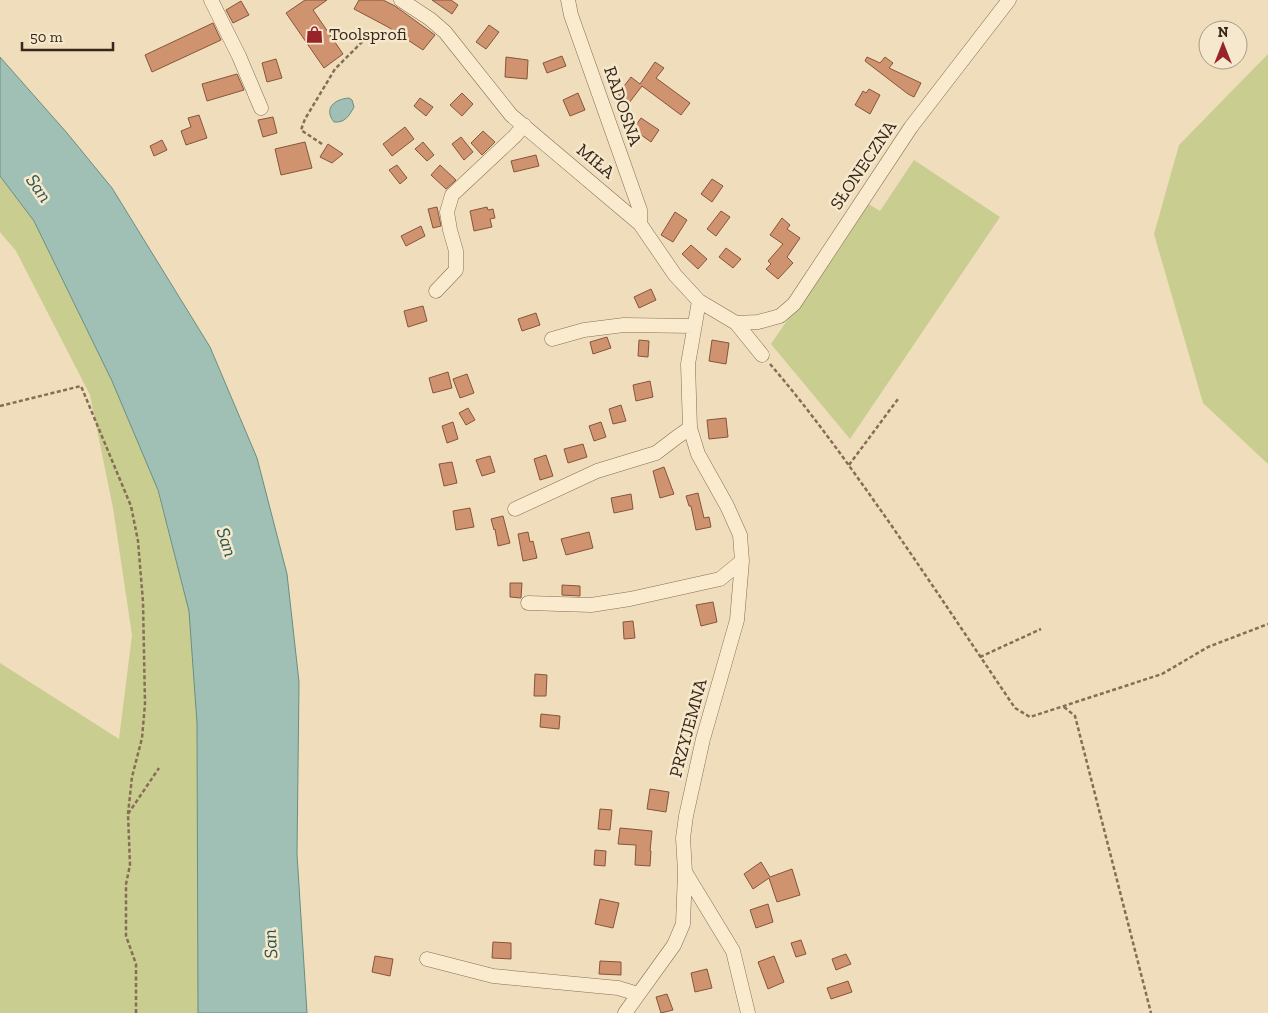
<svg xmlns="http://www.w3.org/2000/svg" width="1268" height="1013" font-family="'Zilla Slab',serif">
<rect width="100%" height="100%" fill="#efddbc"/>
<path fill="#c9cd90" d="M1268,54V464L1203,403L1154,234L1179,145Z
M914,160L1000,217L850,439L771,344L867,203L880,211Z
M0,176L34,221L112,381L156,485L189,611L197,723L198,1013H0V663L119,739L132,635L113,508L90,395L16,251L0,232Z"/>
<path fill="#a0c0b5" stroke="#688e82" d="M0,57L67,133L112,188L210,347L257,458L287,574L299,682L297,854L307,1013H198L197,723L189,611L158,490L112,381L34,221L0,176Z
M349,98L352,100L354,107C349,116 345,123 334,122C323,108 335,99 349,98Z"/>
<path fill="#cf9370" stroke="#87553a" d="M305,0H327L313,10L343,54L324,68L286,13Z
M359,0H383L395,6L435,35L423,50L388,27L354,9Z
M432,0H451L458,5L452,14Z
M241,1L249,15L233,23L226,10Z
M213,23L221,40L152,72L145,55Z
M489,25L499,32L486,49L476,42Z
M562,56L566,66L547,73L543,63Z
M506,57L528,60L527,79L505,77Z
M867,57L880,63L885,57L893,63L889,68L921,83L914,97L908,94L865,61Z
M276,59L282,78L267,82L262,63Z
M655,62L664,68L656,78L690,103L681,115L642,86L629,103L618,94L631,77L640,84Z
M237,74L244,90L207,101L202,84Z
M869,89L880,95L870,114L855,105L863,91L866,93Z
M462,93L473,104L462,116L450,105Z
M578,93L585,110L570,116L563,100Z
M420,98L433,107L426,116L414,106Z
M199,115L207,138L186,145L181,131L191,127L188,118Z
M273,117L277,133L263,137L258,120Z
M641,118L659,130L651,142L633,129Z
M405,127L414,139L392,156L383,144Z
M483,131L495,142L482,155L471,143Z
M461,137L473,152L464,160L452,144Z
M162,140L167,150L154,156L150,146Z
M305,142L312,168L281,175L275,149Z
M423,142L434,155L427,161L415,149Z
M328,144L343,154L332,163L320,157Z
M536,155L539,166L514,172L511,161Z
M397,165L407,178L400,184L389,170Z
M440,165L456,180L446,189L431,175Z
M712,179L723,186L712,202L701,194Z
M437,207L441,226L433,228L428,209Z
M487,207L488,210L493,209L495,218L490,219L492,227L474,231L470,211Z
M721,211L730,217L716,236L707,229Z
M675,212L687,220L673,242L661,235Z
M782,218L790,225L787,229L800,238L787,257L793,263L778,279L766,269L771,264L768,261L783,244L770,235Z
M421,226L425,236L406,246L401,236Z
M691,245L707,259L698,269L682,254Z
M726,248L741,259L733,268L719,257Z
M651,289L656,300L639,308L634,297Z
M423,306L427,321L408,327L404,311Z
M536,313L540,325L522,331L518,319Z
M607,337L611,348L593,354L590,342Z
M639,340L649,341L648,357L638,356Z
M712,340L729,343L726,364L709,361Z
M448,372L452,388L433,393L429,378Z
M467,374L474,393L460,398L453,379Z
M650,381L653,397L636,401L633,385Z
M621,405L626,421L613,424L609,409Z
M468,408L475,420L466,425L459,413Z
M726,418L728,437L709,439L707,420Z
M453,422L458,439L447,443L442,426Z
M601,422L606,437L594,441L589,426Z
M583,444L587,457L568,463L564,449Z
M546,455L553,476L540,480L534,459Z
M490,456L495,472L482,476L476,460Z
M452,462L457,483L444,486L439,464Z
M664,467L674,494L660,498L653,471Z
M698,493L704,518L709,517L711,527L696,530L691,506H689L686,496Z
M631,494L633,509L614,513L611,498Z
M470,508L474,527L456,530L453,511Z
M503,516L510,543L498,546L495,529L494,530L491,519Z
M528,532L530,542L533,541L537,558L523,561L518,534Z
M589,532L593,548L566,555L561,539Z
M510,583H522L521,598L510,597Z
M562,585L580,586V596L562,595Z
M713,602L717,622L701,626L696,605Z
M633,621L635,638L624,639L623,622Z
M535,674L547,675L546,696H534Z
M541,714L560,716L559,729L540,727Z
M650,789L669,792L666,812L647,809Z
M600,809L612,810L610,830L598,829Z
M620,828L652,831L650,851H651L650,866L635,865L636,845L618,844Z
M595,850L606,851L605,866L594,865Z
M761,862L770,877L792,869L800,895L777,902L769,878L753,889L744,874Z
M600,899L619,903L613,928L595,924Z
M768,904L773,922L756,928L750,910Z
M801,940L806,954L796,957L791,943Z
M493,942L511,943V959L492,958Z
M846,954L851,964L836,970L832,959Z
M375,956L393,959L390,976L372,972Z
M774,956L784,982L768,989L758,962Z
M600,961L621,962V975L599,974Z
M707,969L712,988L695,992L691,973Z
M848,981L852,992L831,999L827,988Z
M667,994L673,1010L661,1013L656,997Z"/>
<g fill="none" stroke-linecap="round" stroke-linejoin="round">
<defs>
<path id="minor" d="M211,0L239,56L261,108
M401,0L430,19L445,32L511,115L640,224L675,275L699,301L736,323L762,355
M568,0L571,15L640,210V224
M436,291L456,270V251L450,230L447,212L452,195L515,136L524,125
M736,323L758,322L780,316L794,304L911,127L1009,0
M552,339L584,330L624,325L694,326
M515,509L597,471L656,453L677,437L690,428
M528,603L591,605L630,599L720,579L742,561
M685,872L733,951L748,1013
M427,959L493,976L618,988L638,994
M625,1013L674,945L683,924L685,872L683,838L686,816L703,739L737,620L742,561L740,535L727,506L698,454L690,428L688,364L699,301"/>
</defs>
<use href="#minor" stroke="#876d55" stroke-width="15"/>
<path stroke="#876d55" stroke-width="2.5" stroke-dasharray="4 2.5" stroke-linecap="butt" d="M322,144L301,130L305,119L335,69L367,37
M770,364C813,414 851,468 889,522C932,584 973,646 1015,708L1030,717L1162,674L1208,647L1268,624
M0,406L81,386L131,506L138,541L143,602L145,704L142,738L132,777L128,814
M849,465L898,399
M980,657L1041,629
M1064,707L1075,716L1151,1013
M136,1013V964L126,936V884L130,865L128,814L159,768"/>
<use href="#minor" stroke="#faebcf" stroke-width="14"/>
</g>
<defs>
<symbol id="shop-bare" viewBox="-9 -9 18 18"><path d="M-5-2.5h2.3a2.7 3.5 0 0 1 5.4 0H5L5.5 6h-11ZM-1.5-2.5h3a1.5 2.3 0 0 0-3 0Z" fill="#98232a" stroke="#f6e8cc" stroke-width="2.5" paint-order="stroke"/></symbol>
</defs>
<g fill-rule="evenodd">
<use href="#shop-bare" x="302" y="22" width="25" height="25"/>
</g>
<g text-anchor="middle" dominant-baseline="central" stroke-width="5" stroke-linejoin="round" paint-order="stroke">
<g font-size="18" fill="#36261b" stroke="#f6e8cc" text-anchor="start">
<text x="329" y="34">Toolsprofi</text>
</g>
<g font-size="18" fill="#36261b" stroke="#f6e8cc">
<text transform="translate(623 106) rotate(71)">RADOSNA</text>
<text transform="translate(596 161) rotate(40)">MIŁA</text>
<text transform="translate(863 165) rotate(-56)">SŁONECZNA</text>
<text transform="translate(688 728) rotate(-75)">PRZYJEMNA</text>
</g>
<g font-size="19" font-style="italic" fill="#295651" stroke="#f6e8cc">
<text transform="translate(39 188) rotate(55)">San</text>
<text transform="translate(227 542) rotate(72)">San</text>
<text transform="translate(270 944) rotate(-94)">San</text>
</g>
</g>
<g transform="translate(1223 45)"><circle r="24" fill="#f6e8cc" stroke="#a99a85"/>
<path d="M0-4L9 19L0 12L-9 19Z" fill="#98232a"/>
<text y="-8" font-size="14" font-weight="bold" text-anchor="middle" fill="#36261b">N</text>
</g>
<path d="M22 42v8h91v-8" fill="none" stroke="#36261b" stroke-width="2.5"/>
<text x="30" y="42" font-size="15" fill="#36261b" stroke="#f6e8cc" stroke-width="4" paint-order="stroke">50 m</text>
</svg>
